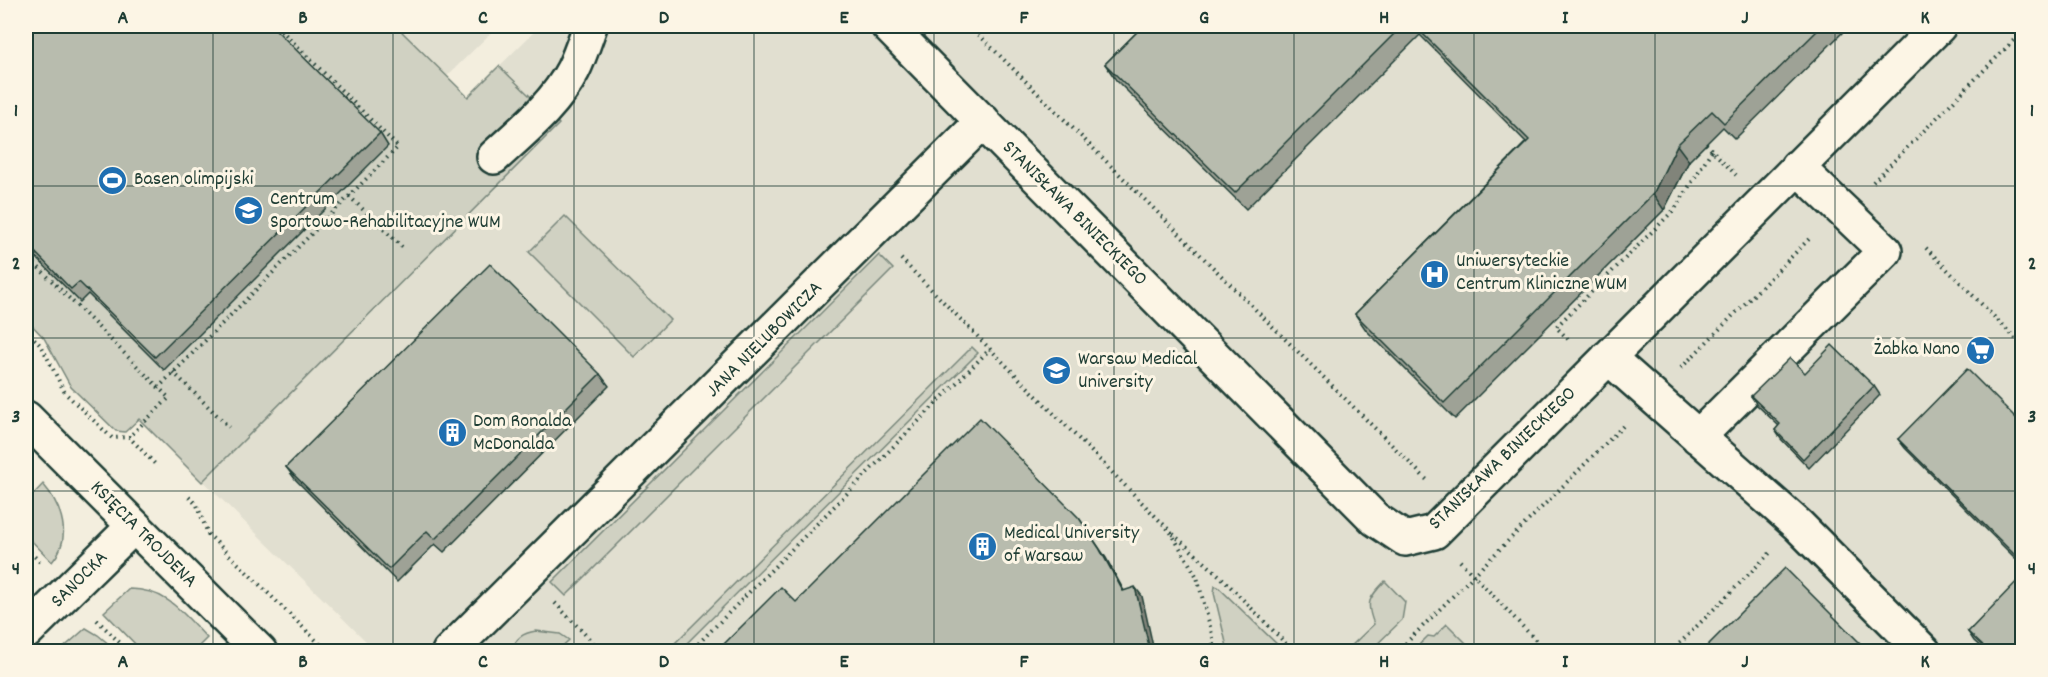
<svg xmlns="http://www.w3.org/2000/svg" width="2048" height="677" font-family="Dekko,sans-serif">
<rect width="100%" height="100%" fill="#f3eede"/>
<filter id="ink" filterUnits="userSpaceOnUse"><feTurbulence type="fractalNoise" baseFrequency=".0167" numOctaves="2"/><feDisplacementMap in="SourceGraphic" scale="12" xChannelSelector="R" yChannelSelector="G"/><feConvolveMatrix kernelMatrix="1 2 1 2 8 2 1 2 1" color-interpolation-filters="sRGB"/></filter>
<g filter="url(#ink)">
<path fill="#e1dfd0" d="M26,26H498L447,76L468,97L540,26H2022V651H374L375,650L38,319Z"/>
<path fill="#d0d1c2" stroke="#78877b" stroke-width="1.5" d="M26,26H396L468,97L499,66L559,124L202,482L139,419L125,432L116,431L71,387L44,338L26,319Z
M565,216L670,320L634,357L529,252Z
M879,255L893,269L566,596L552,582Z
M972,347L978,353L679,651H667Z
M43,484C62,506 73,538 52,562L26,535V502Z
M1385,581L1405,602L1402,620L1370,651H1346L1374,624C1365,602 1369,598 1385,581Z
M1215,586L1218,587L1284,651H1228L1214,593Z
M129,589C167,589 183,613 207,638L194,651H142L104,612Z
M1447,624L1474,651H1417L1420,648L1419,645L1428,636L1434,637Z
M86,628L98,635L117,651H60Z
M536,631L560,634L569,640L557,651H512C515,638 523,633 536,631Z"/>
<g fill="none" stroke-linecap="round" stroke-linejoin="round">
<defs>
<path id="minor" d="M888,26L1375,519L1405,539L1434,532L1939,26
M494,157C522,131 555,105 573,70C580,56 585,40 590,26
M1608,357L1798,525L1924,652
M26,418L260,652
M1698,437L1885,251L1797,167
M26,632L133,527
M449,652L983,121"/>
</defs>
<use href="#minor" stroke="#1f3d34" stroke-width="38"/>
<path stroke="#1f3d34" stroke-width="4" stroke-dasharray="1.5 4.5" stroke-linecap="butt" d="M970,26L1429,482
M1706,144L1736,175
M1873,182L2022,32
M349,196L404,249
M1926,248L2022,345
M26,255L169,398L129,437
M901,259L1170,531L1197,577L1213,638V652
M26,330L42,347L65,393L112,438L129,437L157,466
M1568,339L1556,327L1675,209L1712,150
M1681,368L1811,237
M173,372L229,427
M158,388L398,147L277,26
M26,487L32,481
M189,497L197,505L208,534L328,652
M1173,534L1221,577L1294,652
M26,548L40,562
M1460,561L1547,652
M555,603L602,652
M97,620L129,652
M690,652L990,349
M1397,652L1625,424
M1671,652L1770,553"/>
<use href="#minor" stroke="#fcf5e5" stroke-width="33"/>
</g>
<path fill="#9ea296" stroke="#1f3d34" stroke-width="1.5" d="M26,26L380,133L388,146L164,370L88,294L80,302L26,247Z
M1143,26H1849L1735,139L1723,127L1689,161L1664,210L1455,419L1366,330L1355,314L1526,142L1420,35L1246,209L1116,80L1105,64Z
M1805,373L1874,386L1880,395L1809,468L1781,439L1775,430L1779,426L1757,405L1751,396Z
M600,374L609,386L444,552L435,544L397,582L295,479L286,467Z
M2022,424V565L1905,448L1898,439Z
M1968,632L2022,651H1985L1974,641Z"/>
<path fill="#81847a" stroke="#1f3d34" stroke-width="1.5" d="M1677,145L1689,161L1664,210L1653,194Z
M1079,518L1106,558L1129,600L1123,591Z
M1135,587L1142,596L1154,651H1149Z"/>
<path fill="#b8bcae" stroke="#1f3d34" stroke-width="1.5" d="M26,26H272L380,133L155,357L79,282L71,289L26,243Z
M1143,26H1402L1235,193L1105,64Z
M1415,26H1822L1724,123L1712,111L1677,145L1653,194L1444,403L1355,314L1529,140Z
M490,264L600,374L435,539L427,531L389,569L286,467Z
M1832,345L1874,386L1803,459L1775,430L1780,424L1751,396L1790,358L1805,373Z
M1967,369L2022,424V562L1898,439Z
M980,418L1079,518L1099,548L1123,591L1135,587L1149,646V651H717L781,587L796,602Z
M1785,568L1868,651H1702Z
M2022,576V651H1988L1968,632Z"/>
</g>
<path fill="none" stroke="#1f3d34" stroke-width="1.5" stroke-opacity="0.55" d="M213,26V652M393,26V652M574,26V652M754,26V652M934,26V652M1114,26V652M1294,26V652M1474,26V652M1655,26V652M1835,26V652M26,186H2022M26,338H2022M26,491H2022"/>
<defs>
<symbol id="stadium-disc" viewBox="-11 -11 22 22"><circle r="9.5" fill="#1f6fb2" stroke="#fcf5e5"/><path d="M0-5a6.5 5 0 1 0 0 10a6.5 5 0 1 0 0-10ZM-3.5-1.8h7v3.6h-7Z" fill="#fff"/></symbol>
<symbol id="university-disc" viewBox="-11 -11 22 22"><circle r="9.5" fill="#1f6fb2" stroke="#fcf5e5"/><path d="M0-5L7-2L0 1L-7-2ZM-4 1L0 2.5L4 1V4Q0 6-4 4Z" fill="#fff"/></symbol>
<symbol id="hospital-disc" viewBox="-11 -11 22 22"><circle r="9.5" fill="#1f6fb2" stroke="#fcf5e5"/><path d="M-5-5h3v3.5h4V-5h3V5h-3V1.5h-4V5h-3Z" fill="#fff"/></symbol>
<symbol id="supermarket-disc" viewBox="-11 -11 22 22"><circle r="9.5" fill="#1f6fb2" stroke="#fcf5e5"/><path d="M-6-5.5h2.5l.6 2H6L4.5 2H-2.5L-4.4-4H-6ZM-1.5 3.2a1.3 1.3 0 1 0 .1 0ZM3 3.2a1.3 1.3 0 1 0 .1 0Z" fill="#fff"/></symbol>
<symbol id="building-disc" viewBox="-11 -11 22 22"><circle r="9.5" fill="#1f6fb2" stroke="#fcf5e5"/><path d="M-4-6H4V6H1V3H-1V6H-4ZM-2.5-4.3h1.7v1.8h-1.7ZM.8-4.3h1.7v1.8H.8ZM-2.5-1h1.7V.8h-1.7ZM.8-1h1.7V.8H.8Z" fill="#fff"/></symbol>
</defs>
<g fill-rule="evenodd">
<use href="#stadium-disc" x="96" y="164" width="33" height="33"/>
<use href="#university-disc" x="232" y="194" width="33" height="33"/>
<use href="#hospital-disc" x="1418" y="258" width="33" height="33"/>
<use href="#supermarket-disc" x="1964" y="334" width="33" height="33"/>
<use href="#university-disc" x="1040" y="354" width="33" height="33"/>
<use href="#building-disc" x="436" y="416" width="33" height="33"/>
<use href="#building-disc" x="966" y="530" width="33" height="33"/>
</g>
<g text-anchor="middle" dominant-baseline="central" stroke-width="6" stroke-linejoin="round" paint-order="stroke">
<g font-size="20" fill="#1f3d34" stroke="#fcf5e5" text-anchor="start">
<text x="134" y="180">Basen olimpijski</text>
<text x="270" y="200">Centrum<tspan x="270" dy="23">Sportowo-Rehabilitacyjne WUM</tspan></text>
<text x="1456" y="262">Uniwersyteckie<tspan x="1456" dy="23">Centrum Kliniczne WUM</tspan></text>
<text x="1960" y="350" text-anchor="end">Żabka Nano</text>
<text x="1078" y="360">Warsaw Medical<tspan x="1078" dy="23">University</tspan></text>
<text x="473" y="422">Dom Ronalda<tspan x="473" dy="23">McDonalda</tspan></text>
<text x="1004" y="534">Medical University<tspan x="1004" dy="23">of Warsaw</tspan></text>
</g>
<g font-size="20" fill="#1f3d34" stroke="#fcf5e5">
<text transform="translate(1074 214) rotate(45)">STANISŁAWA BINIECKIEGO</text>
<text transform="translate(765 340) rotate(-45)">JANA NIELUBOWICZA</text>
<text transform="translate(1503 459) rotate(-44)">STANISŁAWA BINIECKIEGO</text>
<text transform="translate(143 535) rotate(45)">KSIĘCIA TROJDENA</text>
<text transform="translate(80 580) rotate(-45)">SANOCKA</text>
</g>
</g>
<rect width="2048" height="677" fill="none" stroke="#fcf5e5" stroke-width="66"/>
<rect x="33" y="33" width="1982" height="611" fill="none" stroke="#1f3d34" stroke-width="2"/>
<g font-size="20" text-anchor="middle" font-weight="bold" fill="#1f3d34">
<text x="123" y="23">A</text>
<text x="303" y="23">B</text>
<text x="483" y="23">C</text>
<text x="664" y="23">D</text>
<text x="844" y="23">E</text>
<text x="1024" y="23">F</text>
<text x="1204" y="23">G</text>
<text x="1384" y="23">H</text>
<text x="1565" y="23">I</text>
<text x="1745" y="23">J</text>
<text x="1925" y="23">K</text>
<text x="16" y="116">1</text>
<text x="2032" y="116">1</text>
<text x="16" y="269">2</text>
<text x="2032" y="269">2</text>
<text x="16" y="422">3</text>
<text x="2032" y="422">3</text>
<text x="16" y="574">4</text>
<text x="2032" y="574">4</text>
<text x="123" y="667">A</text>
<text x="303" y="667">B</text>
<text x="483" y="667">C</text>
<text x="664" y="667">D</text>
<text x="844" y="667">E</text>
<text x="1024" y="667">F</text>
<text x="1204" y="667">G</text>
<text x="1384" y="667">H</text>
<text x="1565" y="667">I</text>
<text x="1745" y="667">J</text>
<text x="1925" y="667">K</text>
</g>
</svg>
